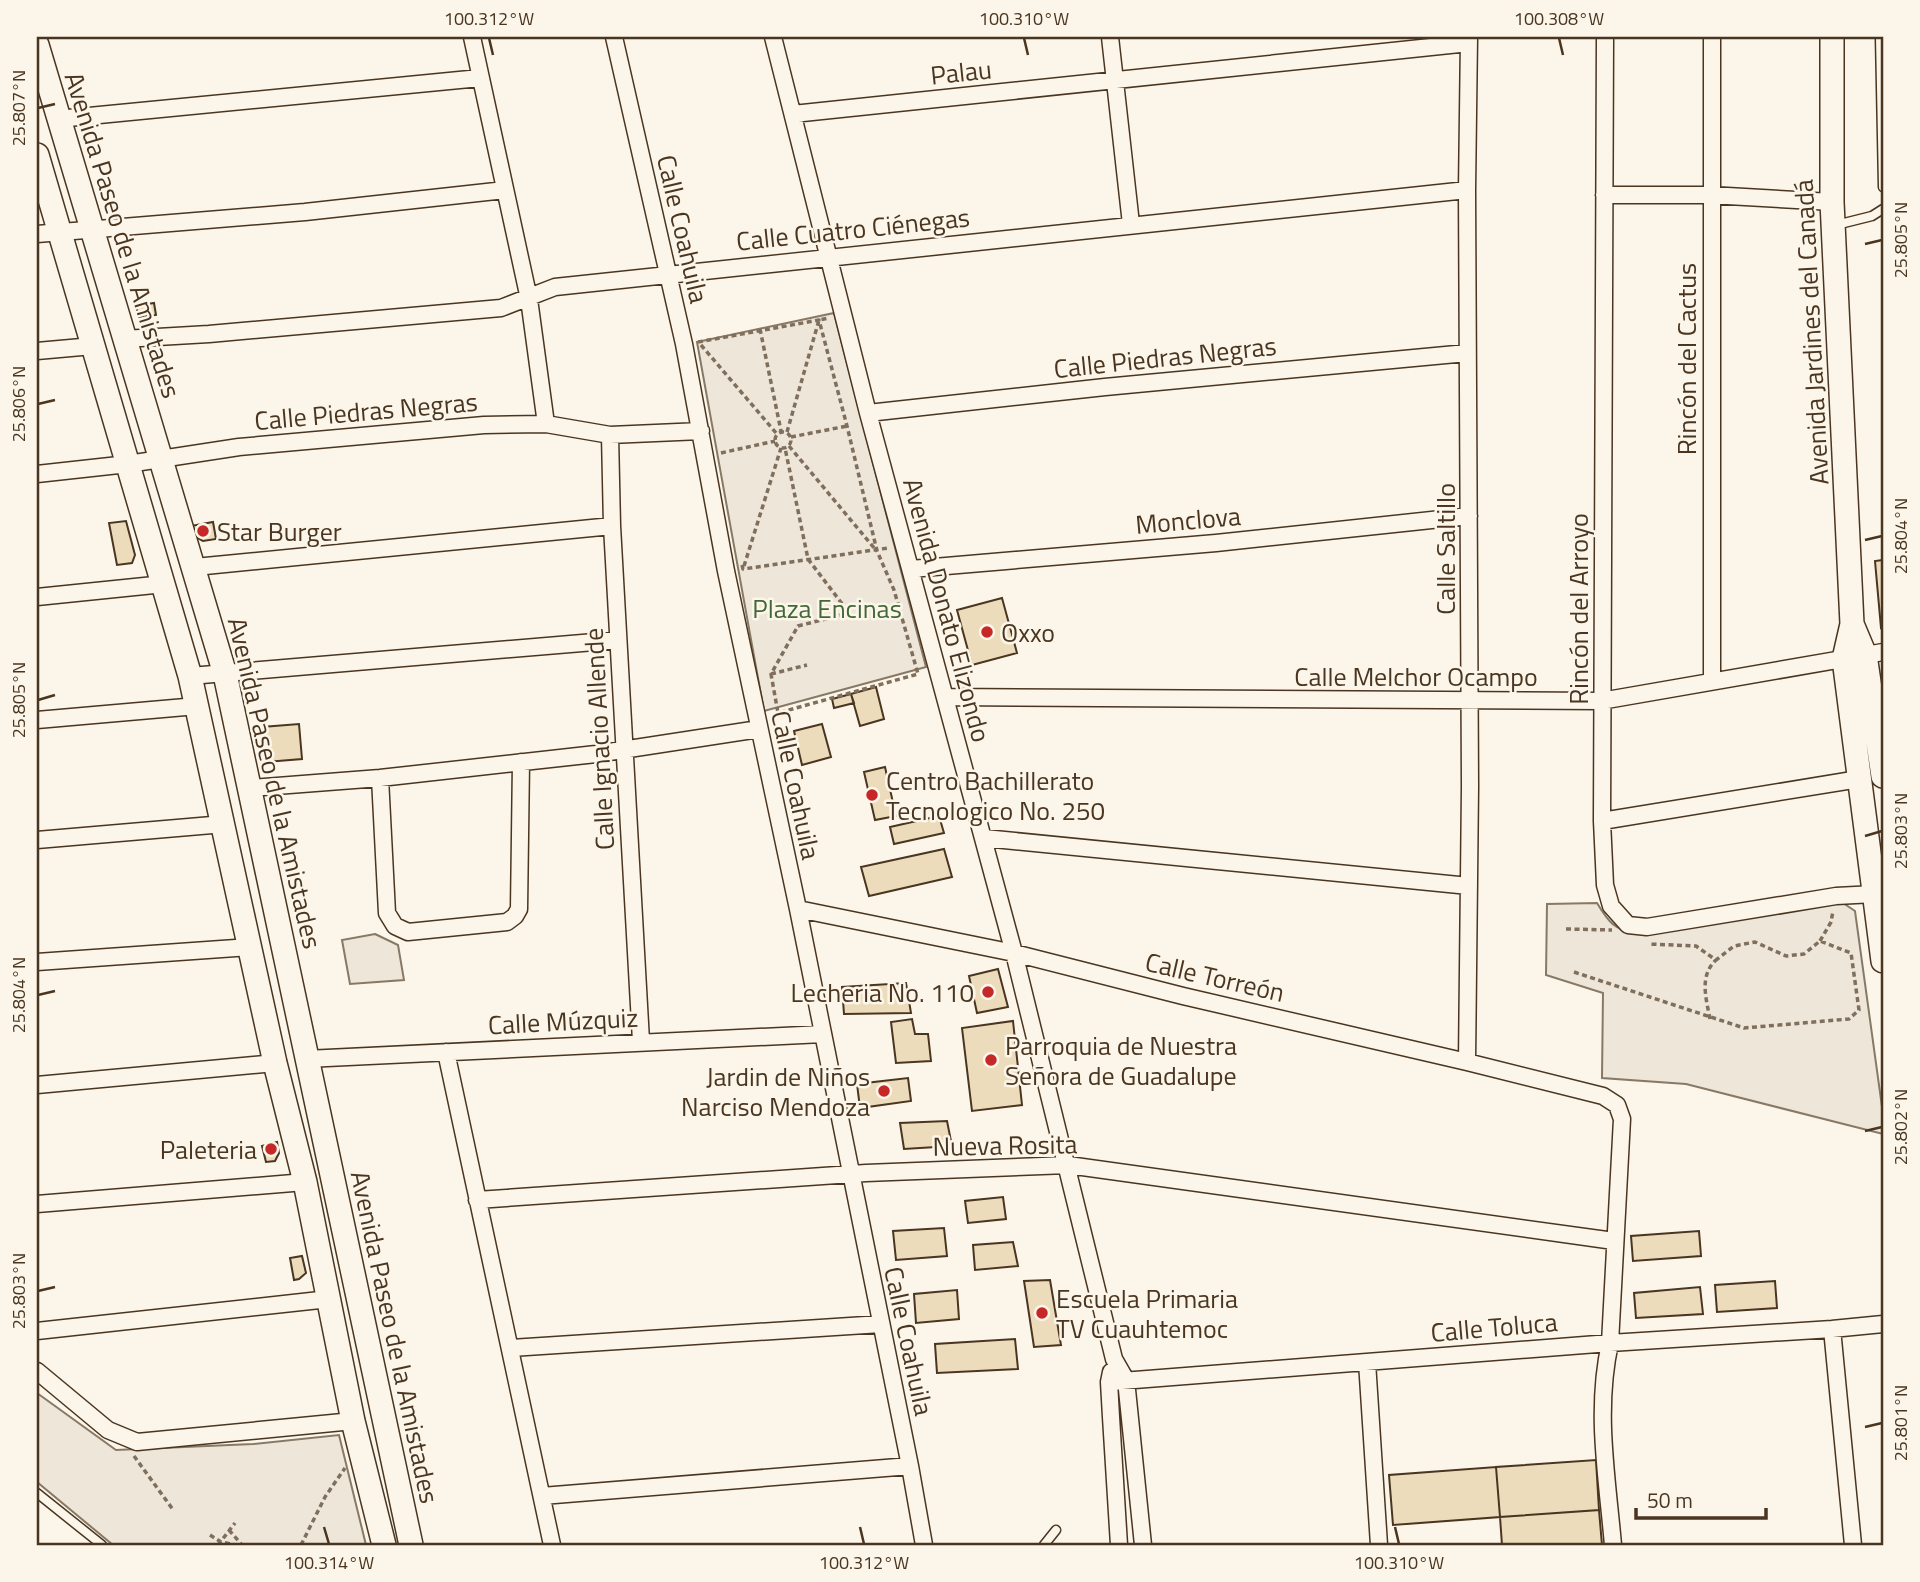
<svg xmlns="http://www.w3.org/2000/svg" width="1920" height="1582" font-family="'Titillium Web',sans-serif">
<rect width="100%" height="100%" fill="#fbf6e9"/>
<path fill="#ede6d9" stroke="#887966" stroke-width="2" d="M834,313L926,667L764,711L697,342Z
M1597,903C1609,923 1614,929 1637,934L1843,903L1855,911L1883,1114V1134L1686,1084L1602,1078L1603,993L1546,975L1547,904Z
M375,934L398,945L404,980L350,984L342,940Z
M37,1393L116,1450L253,1444L339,1435L366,1545H113L37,1482Z"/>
<path fill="#ecdcbc" stroke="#4a3520" stroke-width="2" d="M154,303L156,315L139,317L136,306Z
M126,521L135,555L132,563L117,565L109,523Z
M213,522L216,539L203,541L194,536L191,526Z
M1883,560V627L1881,628L1875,561Z
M1002,598L1017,653L972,665L957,610Z
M876,687L884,719L860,726L851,694Z
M851,694L854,703L834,708L832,699Z
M299,724L302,759L266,762L262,727Z
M822,724L831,757L802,765L794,731Z
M885,767L896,816L875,820L864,772Z
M939,816L944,833L894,844L890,827Z
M944,849L952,877L869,896L861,867Z
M998,969L1008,1007L977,1013L969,976Z
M906,983L911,1013L844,1014L842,987Z
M912,1019L915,1034H928L931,1061L896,1063L891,1022Z
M1013,1021L1022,1105L972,1111L962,1028Z
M908,1078L911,1101L860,1108L857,1084Z
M947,1121L952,1146L904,1149L900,1123Z
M277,1142L279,1153L275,1161L266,1162L262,1146Z
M1003,1197L1006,1219L968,1223L965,1201Z
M944,1228L947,1256L896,1260L893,1231Z
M1699,1231L1701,1256L1633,1261L1631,1236Z
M1013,1242L1018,1266L975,1270L973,1245Z
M302,1256L306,1273L299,1279L294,1280L290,1258Z
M1050,1280L1061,1345L1034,1347L1024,1281Z
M1775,1281L1777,1308L1717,1312L1715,1285Z
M1700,1287L1703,1314L1636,1318L1634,1293Z
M957,1290L959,1319L916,1323L914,1294Z
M1015,1339L1018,1369L937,1373L935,1344Z
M1596,1460L1599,1510L1500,1517L1496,1467Z
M1496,1467L1500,1517L1393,1525L1389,1475Z
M1599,1510L1602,1545H1502L1500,1517Z"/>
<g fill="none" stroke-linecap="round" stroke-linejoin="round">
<defs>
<path id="lane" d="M1880,37L1883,187
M1836,225L1872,216L1883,209
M37,1493L102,1545
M1044,1545L1056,1530"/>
<path id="street" d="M472,37L529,299L546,424
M614,37L684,344L726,571L798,909L910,1466L924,1545
M773,37L868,413L1014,953L1114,1359L1126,1380L1143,1545
M1110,37L1131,224
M1605,37L1602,821L1605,885L1611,906L1628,925L1647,927L1836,896L1875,894
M1712,37V681
M793,114L1469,43
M58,119L480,78
M1604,195H1710L1832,202
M37,234L305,212L505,190
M123,339L209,334L501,308L555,287L1467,190
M37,351L93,346
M868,413L1105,387L1467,353
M610,435L612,526L641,1041
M37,474L128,464L239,447L484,425L546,424L610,435L701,431
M195,567L612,526
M911,569L1216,543L1469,516
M37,597L164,584
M190,676L618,640
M945,697L1601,701L1883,652
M37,720L197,706
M380,778L387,913L395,926L408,932L507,922L515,916L519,909L521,762
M250,788L380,778L596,754L759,729
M1602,821L1859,779
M984,838L1469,886
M37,840L224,824
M798,909L1014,953L1183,996L1467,1062L1603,1096L1617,1105L1622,1119L1610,1343C1595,1411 1607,1476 1613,1545
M37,962L250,947
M446,1052L552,1545
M306,1059L823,1034
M1467,1062L1470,787L1467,190L1469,37
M37,1085L275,1063
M477,1200L866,1173L1068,1165L1614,1241
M37,1204L305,1182
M1832,1329L1853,1545
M37,1331L329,1299
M511,1348L881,1324
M1367,1362L1379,1545
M37,1371L108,1430L137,1442L353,1421
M1111,1372L1109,1382L1111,1417L1119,1545
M1109,1382L1610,1343L1832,1329L1883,1324
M542,1496L910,1466"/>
<path id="secondary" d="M1832,37V202L1852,624L1844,659L1883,961
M37,45L225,674L411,1545
M37,155L190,676L275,1063L305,1182L353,1421L384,1545
M1852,624L1865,655L1883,776"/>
</defs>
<use href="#lane" stroke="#4a3520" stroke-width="11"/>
<use href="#street" stroke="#4a3520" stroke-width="19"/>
<use href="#secondary" stroke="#4a3520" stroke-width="26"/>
<path stroke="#7f6f5c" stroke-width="3.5" stroke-dasharray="5 3.5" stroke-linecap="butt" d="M760,329L781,431
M698,342L819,320L847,426L877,551L894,590L918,674L778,713L771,674L798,626L845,614L843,605L808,559L785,448
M701,345L777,434
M775 440a8 8 0 1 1 16 0a8 8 0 1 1-16 0Z
M787,432L819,320L829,318
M791,437L847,426
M789,446L875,549
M721,453L775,441
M742,565L743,569L888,548
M744,566L781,448
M771,674L807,665
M1566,929L1612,930
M1820,941L1831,922L1833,911
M1574,972L1744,1028L1849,1019L1859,1010L1851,953L1820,941L1804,954L1786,956L1755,942L1734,946L1716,960L1696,946L1648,944
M1710,1019C1706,998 1699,976 1716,960
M134,1456L174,1511
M229,1530L242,1545
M210,1535L221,1542L236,1545
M218,1545L235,1523
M301,1545L325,1497L345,1468"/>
<use href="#lane" stroke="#fbf6e9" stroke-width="8"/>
<use href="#street" stroke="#fbf6e9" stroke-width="16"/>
<use href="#secondary" stroke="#fbf6e9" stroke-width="23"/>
</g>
<path fill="none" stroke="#4a3520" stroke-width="2.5" d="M489,38L493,55M1024,38L1028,55M1559,38L1563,55M38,108L55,104M1865,244L1882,240M38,404L55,400M1865,540L1882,536M38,700L55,695M1865,836L1882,831M38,995L55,991M1865,1131L1882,1127M38,1291L55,1287M1865,1427L1882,1423M324,1527L329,1544M860,1527L864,1544M1395,1527L1399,1544"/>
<g fill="#c62828" stroke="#fbf6e9" stroke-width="2.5">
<circle cx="203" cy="531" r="7"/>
<circle cx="987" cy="632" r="7"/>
<circle cx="872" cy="795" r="7"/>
<circle cx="988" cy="992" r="7"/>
<circle cx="991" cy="1060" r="7"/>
<circle cx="884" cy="1091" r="7"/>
<circle cx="271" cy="1149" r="7"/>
<circle cx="1042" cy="1313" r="7"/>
</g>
<g text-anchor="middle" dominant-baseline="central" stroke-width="5" stroke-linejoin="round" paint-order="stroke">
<g font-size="26" fill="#4a3520" stroke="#fbf6e9">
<text transform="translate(961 72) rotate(-6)">Palau</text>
<text transform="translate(683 229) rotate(77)">Calle Coahuila</text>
<text transform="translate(853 229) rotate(-6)">Calle Cuatro Ciénegas</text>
<text transform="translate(123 235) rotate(73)">Avenida Paseo de la Amistades</text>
<text transform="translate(1811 332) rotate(-93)">Avenida Jardines del Canadá</text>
<text transform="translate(1165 357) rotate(-6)">Calle Piedras Negras</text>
<text transform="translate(1686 359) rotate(-90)">Rincón del Cactus</text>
<text transform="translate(366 411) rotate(-5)">Calle Piedras Negras</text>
<text transform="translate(1188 520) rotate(-5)">Monclova</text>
<text transform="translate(1445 549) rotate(-90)">Calle Saltillo</text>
<text transform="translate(1578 609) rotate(-90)">Rincón del Arroyo</text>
<text transform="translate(947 610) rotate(75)">Avenida Donato Elizondo</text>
<text x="1416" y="676">Calle Melchor Ocampo</text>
<text transform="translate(599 739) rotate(-93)">Calle Ignacio Allende</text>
<text transform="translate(275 783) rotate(77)">Avenida Paseo de la Amistades</text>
<text transform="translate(796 785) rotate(78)">Calle Coahuila</text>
<text transform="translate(1215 977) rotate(13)">Calle Torreón</text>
<text transform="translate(563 1021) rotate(-3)">Calle Múzquiz</text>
<text transform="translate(1005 1145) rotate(-1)">Nueva Rosita</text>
<text transform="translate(1494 1327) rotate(-5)">Calle Toluca</text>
<text transform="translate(395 1337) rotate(78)">Avenida Paseo de la Amistades</text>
<text transform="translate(909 1341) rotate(78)">Calle Coahuila</text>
</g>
<g font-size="26" fill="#4a3520" stroke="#fbf6e9" text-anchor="start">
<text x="217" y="531">Star Burger</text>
<text x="1001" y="632">Oxxo</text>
<text x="886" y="780">Centro Bachillerato<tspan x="886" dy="30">Tecnologico No. 250</tspan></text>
<text x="974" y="992" text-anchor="end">Lecheria No. 110</text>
<text x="1005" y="1045">Parroquia de Nuestra<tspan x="1005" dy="30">Señora de Guadalupe</tspan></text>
<text x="870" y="1076" text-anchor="end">Jardin de Niños<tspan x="870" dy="30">Narciso Mendoza</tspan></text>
<text x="257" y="1149" text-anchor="end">Paleteria</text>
<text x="1056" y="1298">Escuela Primaria<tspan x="1056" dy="30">TV Cuauhtemoc</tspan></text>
</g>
<g font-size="26" fill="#436837" stroke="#fbf6e9">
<text x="827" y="608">Plaza Encinas</text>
</g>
</g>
<rect width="1920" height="1582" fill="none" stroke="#fbf6e9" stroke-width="77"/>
<path d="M1636 1508v10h130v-10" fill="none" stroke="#4a3520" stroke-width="3.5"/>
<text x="1647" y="1508" font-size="21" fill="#4a3520" stroke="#fbf6e9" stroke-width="5" paint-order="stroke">50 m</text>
<rect x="38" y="38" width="1844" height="1506" fill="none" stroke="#4a3520" stroke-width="2.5"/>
<g font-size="18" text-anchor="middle" fill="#4a3520">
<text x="489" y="25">100.312°W</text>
<text x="1024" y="25">100.310°W</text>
<text x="1559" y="25">100.308°W</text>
<text transform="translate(19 108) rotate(-90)" y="6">25.807°N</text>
<text transform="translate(1901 240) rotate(-90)" y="6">25.805°N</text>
<text transform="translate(19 404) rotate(-90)" y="6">25.806°N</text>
<text transform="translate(1901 536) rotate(-90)" y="6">25.804°N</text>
<text transform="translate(19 700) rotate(-90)" y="6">25.805°N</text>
<text transform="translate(1901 831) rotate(-90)" y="6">25.803°N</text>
<text transform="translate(19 995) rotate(-90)" y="6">25.804°N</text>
<text transform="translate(1901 1127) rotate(-90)" y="6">25.802°N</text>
<text transform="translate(19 1291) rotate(-90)" y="6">25.803°N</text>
<text transform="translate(1901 1423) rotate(-90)" y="6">25.801°N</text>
<text x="329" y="1569">100.314°W</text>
<text x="864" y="1569">100.312°W</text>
<text x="1399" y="1569">100.310°W</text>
</g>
</svg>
